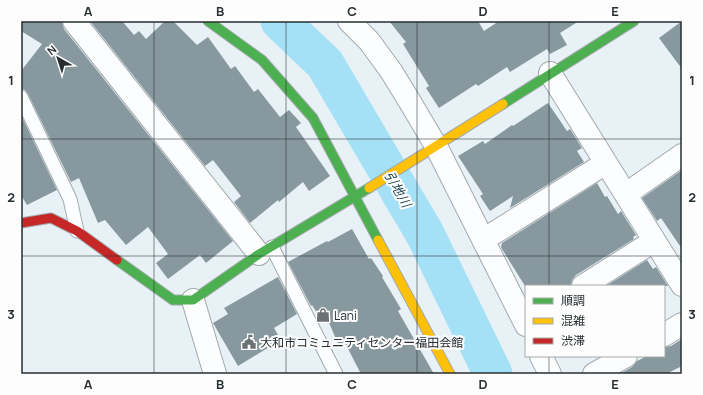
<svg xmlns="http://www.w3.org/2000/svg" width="703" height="395" font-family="Manrope,'Noto Sans JP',sans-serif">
<rect width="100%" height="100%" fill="#e8f1f5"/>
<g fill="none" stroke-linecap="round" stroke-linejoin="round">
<path stroke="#a4e1f7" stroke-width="39" d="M280,21L325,64L425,234L493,374"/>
</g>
<path fill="#87989e" d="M21,21H62L64,29L233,241L206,263L200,255L168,279L156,263L168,254L148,227L126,245L105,220L98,223L79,178L71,182L28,94L25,90L21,89V71L42,44L21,31Z
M90,21H122L134,35L139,31L146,39L165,21H173L197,45L208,37L231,69L235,66L254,92L258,89L280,117L289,110L301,123L296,127L330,176L309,191L303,182L279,202L278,200L250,223L234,202L241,196L213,160L205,166Z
M389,21H478L484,31L499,21H579L560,33L567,45L550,54L547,49L510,72L507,67L478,86L476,84L439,108L426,88L429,86L403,44L406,42Z
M682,21V69L659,38Z
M548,103L567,131L570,129L582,148L577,151L584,162L510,208L513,196L490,211L480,196L483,194L458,156L483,141L485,144L512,125L513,126Z
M21,115L57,190L27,205L21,195Z
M682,170V249L661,218L657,221L642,198Z
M597,183L605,197L607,196L618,214L621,211L636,235L633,237L634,239L576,275L572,280L571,286H525L502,249L501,247L502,243Z
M352,229L369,259L371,258L383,276L382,277L401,309L398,311L434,374H361L345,343L339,346L327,318L322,321L312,305L311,306L288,262L327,241L328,242Z
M647,260L653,269L656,267L668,286H606Z
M278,277L297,314L274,328L281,340L238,366L213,323L228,314L224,308Z
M682,339V366L666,374H620L632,367L637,361L647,356H664V347L671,346Z"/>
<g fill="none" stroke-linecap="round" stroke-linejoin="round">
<defs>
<path id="lane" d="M21,97L70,199L77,231
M272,247L336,374"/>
<path id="street" d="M74,21L259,254
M349,21L369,41L391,71L410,102L436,146L526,325
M550,73L682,285
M626,194L682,155
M483,240L606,163
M583,286L654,241
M193,300L215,374
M664,335L682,324
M541,356L550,374
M594,374L626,356"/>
<path id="fast" d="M208,21L262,60L313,118L378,240
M503,104L634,21
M117,260L173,300H193L259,254L369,188"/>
<path id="slow" d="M369,188L503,104
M378,240L450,374"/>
<path id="jam" d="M21,223L51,218L77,231L117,260"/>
</defs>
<use href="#lane" stroke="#a2a9ac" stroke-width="15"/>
<use href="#street" stroke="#a2a9ac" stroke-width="24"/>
<use href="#fast" stroke="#a2a9ac" stroke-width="11"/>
<use href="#slow" stroke="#a2a9ac" stroke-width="11"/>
<use href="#jam" stroke="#a2a9ac" stroke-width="11"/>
<use href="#lane" stroke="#fcfdfe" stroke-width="13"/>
<use href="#street" stroke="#fcfdfe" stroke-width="22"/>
<use href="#fast" stroke="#4caf50" stroke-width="9"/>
<use href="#slow" stroke="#ffc107" stroke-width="9"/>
<use href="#jam" stroke="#c62828" stroke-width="9"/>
</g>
<path fill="none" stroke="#272e31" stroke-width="1" stroke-opacity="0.55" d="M154,21V374M286,21V374M417,21V374M549,21V286M21,139H682M21,256H682M549,356V374"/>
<defs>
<symbol id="shop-bare" viewBox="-9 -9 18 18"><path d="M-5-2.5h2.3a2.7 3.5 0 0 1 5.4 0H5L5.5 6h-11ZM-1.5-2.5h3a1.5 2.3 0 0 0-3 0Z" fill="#6b7276" stroke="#fdfdfd" stroke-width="2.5" paint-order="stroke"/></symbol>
<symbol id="civic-bare" viewBox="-9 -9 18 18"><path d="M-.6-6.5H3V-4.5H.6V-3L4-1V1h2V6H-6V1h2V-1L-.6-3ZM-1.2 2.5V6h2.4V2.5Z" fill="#6b7276" stroke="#fdfdfd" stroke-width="2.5" paint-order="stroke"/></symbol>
</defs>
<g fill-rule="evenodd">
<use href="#shop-bare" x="313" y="305" width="20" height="20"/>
<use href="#civic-bare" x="239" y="332" width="20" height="20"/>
</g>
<g text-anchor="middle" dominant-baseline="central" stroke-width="4" stroke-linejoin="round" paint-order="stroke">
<g font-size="12" fill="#272e31" stroke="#fdfdfd" text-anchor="start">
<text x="334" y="315">Lani</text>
<text x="260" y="342">大和市コミュニティセンター福田会館</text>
</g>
<g font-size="13" font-style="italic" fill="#1d4450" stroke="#fdfdfd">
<text transform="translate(398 189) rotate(60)">引地川</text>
</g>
</g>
<rect width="703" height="395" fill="none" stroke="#fdfdfd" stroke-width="44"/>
<rect x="525" y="285" width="140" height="72" fill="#fdfdfd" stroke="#a7aaab"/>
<rect x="533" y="298" width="20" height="6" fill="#4caf50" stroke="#a7aaab"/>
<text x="561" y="305" font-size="12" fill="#272e31">順調</text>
<rect x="533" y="318" width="20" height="6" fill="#ffc107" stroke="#a7aaab"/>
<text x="561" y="325" font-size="12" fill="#272e31">混雑</text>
<rect x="533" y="338" width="20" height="6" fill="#c62828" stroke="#a7aaab"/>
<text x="561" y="345" font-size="12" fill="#272e31">渋滞</text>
<g transform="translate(58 58) rotate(321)" stroke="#fdfdfd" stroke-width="3" paint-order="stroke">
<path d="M0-3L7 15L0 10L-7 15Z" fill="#272e31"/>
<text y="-6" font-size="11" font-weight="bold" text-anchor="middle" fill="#272e31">N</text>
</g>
<rect x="22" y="22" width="659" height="351" fill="none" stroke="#272e31" stroke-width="1.5"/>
<g font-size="13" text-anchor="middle" font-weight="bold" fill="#272e31">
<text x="88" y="16">A</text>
<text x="220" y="16">B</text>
<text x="352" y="16">C</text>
<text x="483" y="16">D</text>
<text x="615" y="16">E</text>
<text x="11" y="85">1</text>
<text x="692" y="85">1</text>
<text x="11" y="202">2</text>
<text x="692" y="202">2</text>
<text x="11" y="319">3</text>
<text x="692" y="319">3</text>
<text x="88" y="389">A</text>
<text x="220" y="389">B</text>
<text x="352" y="389">C</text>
<text x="483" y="389">D</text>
<text x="615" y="389">E</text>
</g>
</svg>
